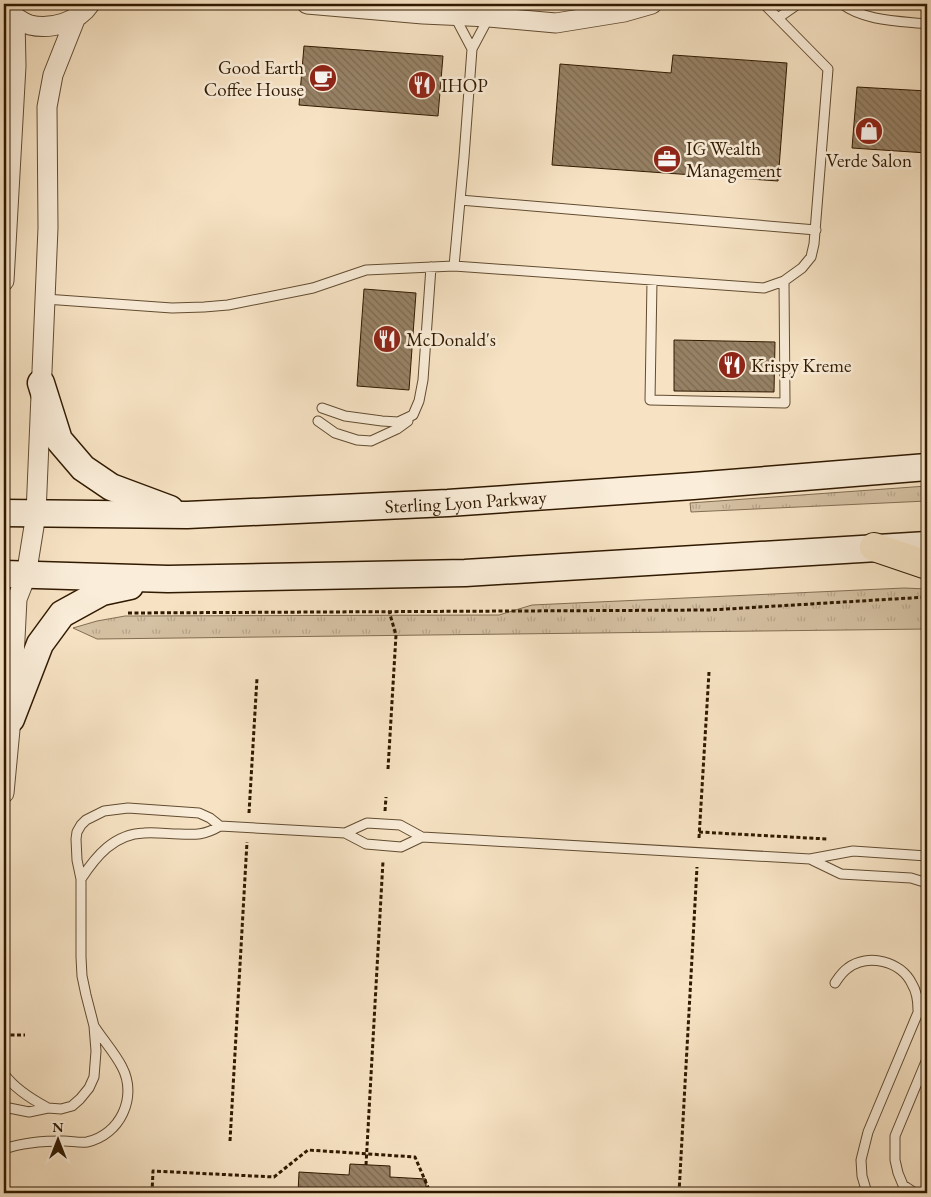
<svg xmlns="http://www.w3.org/2000/svg" width="931" height="1197" font-family="'EB Garamond',serif">
<defs>
<pattern id="grass-tufts" width="24" height="20" patternUnits="userSpaceOnUse" patternTransform="scale(1.25)"><rect width="24" height="20" fill="#d5c1a3"/><path d="M3 7l-1-3M5 7V3M7 7l1-3M15 17l-1-3M17 17v-4M19 17l1-3" fill="none" stroke="#b7a58b"/></pattern>
<pattern id="building-back-hatch" width="6" height="6" patternUnits="userSpaceOnUse" patternTransform="scale(1.25)"><rect width="6" height="6" fill="#978266"/><path d="M-1 5l2 2M0 0l6 6M5-1l2 2" fill="none" stroke="#7c6a52"/></pattern>
</defs>
<rect width="100%" height="100%" fill="#f7e3c4"/>
<filter id="stains"><feTurbulence type="fractalNoise" baseFrequency=".004" numOctaves="4"/><feColorMatrix values="0 0 0 0 .2 0 0 0 0 .09 0 0 0 0 .02 0 0 0 .5 -.17"/></filter>
<radialGradient id="worn" r=".72"><stop offset=".6" stop-color="#630" stop-opacity="0"/><stop offset="1" stop-color="#630" stop-opacity=".3"/></radialGradient>
<path fill="url(#grass-tufts)" stroke="#826d52" d="M927,486V501L691,512L690,503Z
M904,588L927,589V629L97,639L73,628L97,621L125,616L499,615L532,605Z"/>
<path fill="url(#building-back-hatch)" stroke="#301900" d="M304,46L443,56L438,116L299,105Z
M673,55L787,63L778,181L552,165L560,64L671,73Z
M857,87L927,91V153L852,148Z
M364,289L416,293L409,390L357,386Z
M674,340L775,342L774,392L674,391Z
M350,1164L390,1166V1177L426,1179V1193H298L299,1172L349,1175Z"/>
<g fill="none" stroke-linecap="round" stroke-linejoin="round">
<defs>
<path id="lane" d="M455,4L454,15L472,49
M842,4C864,21 900,21 927,24
M778,18L798,4
M460,200L816,230
M454,266L464,157L472,49L489,17V4
M652,281L650,400L785,403L784,281
M45,299L172,308L204,307L228,305L313,288L366,270L454,266L764,288L784,281L802,268L811,257L814,244L828,69L764,4
M322,408L345,416L382,421L398,422L413,415L419,401L423,380L431,267
M318,421L335,433L357,440L371,441L397,429L408,421
M345,833L367,823L400,825L422,837L476,840L810,859L853,851L927,856
M810,859L841,874L911,878L927,883
M81,879C96,856 114,834 144,833C156,832 168,834 179,834C196,835 205,835 220,826
M835,983C839,977 842,972 848,968C868,953 901,961 912,984C917,992 918,1001 918,1010
M4,1074C15,1089 31,1099 48,1108
M4,1107L29,1112L48,1108L61,1109L72,1106L80,1099L89,1088L94,1077L96,1051L94,1026L86,995L82,976L81,957V879L77,860L76,839L77,832L81,825L86,820L104,811L128,808L199,813L210,818L220,826L345,833L366,844L401,847L422,837
M4,1149C24,1142 43,1141 64,1141C71,1141 80,1143 87,1142C120,1135 138,1097 122,1067C115,1053 103,1040 94,1026
M867,1193L862,1176L861,1160L868,1132L927,991
M915,1193L903,1185L898,1173L895,1160V1136L927,1059"/>
<path id="street" d="M307,4L423,14L489,17L556,23L624,12L652,4
M4,8C12,15 20,22 30,25C51,30 78,22 90,4
M4,281L16,66L15,18
M4,793L11,719L17,599L26,576L36,514L48,228L47,107L53,75L76,17"/>
<g id="secondary">
<path d="M41,383L59,440L83,468L111,487L170,509"/>
<path id="s1" d="M4,513L187,515L448,503L693,486L927,467"/>
<path d="M4,574L168,579L465,573L927,545"/>
<path d="M11,719L40,644L62,614L102,592L130,586"/>
</g>
<path id="primary" d="M874,547L927,565"/>
</defs>
<use href="#lane" stroke="#624c31" stroke-width="11"/>
<use href="#street" stroke="#624c31" stroke-width="21"/>
<use href="#secondary" stroke="#301900" stroke-width="29"/>
<use href="#primary" stroke="#301900" stroke-width="30"/>
<path stroke="#301900" stroke-width="3" stroke-dasharray="4 2.5" stroke-linecap="butt" d="M128,613L710,610L927,597
M388,769L396,635L389,611
M385,811L386,797
M249,813L257,678
M699,832L827,839
M699,838L709,672
M4,1035H25
M230,1141L247,842
M366,1165L383,861
M152,1193L153,1171L274,1177L308,1150L415,1157L430,1192L455,1193
M679,1193L697,867"/>
<use href="#lane" stroke="#faedd9" stroke-width="9"/>
<use href="#street" stroke="#faedd9" stroke-width="19"/>
<use href="#secondary" stroke="#faedd9" stroke-width="26"/>
<use href="#primary" stroke="#f7e3c4" stroke-width="28"/>
</g>
<defs>
<symbol id="cafe-disc" viewBox="-11 -11 22 22"><circle r="9.5" fill="#8f2418" stroke="#faedd9"/><path d="M-5.5-4.5H6V0H3Q3 3.5 0 3.5H-2.5Q-5.5 3.5-5.5 0ZM3-3.2v2h1.7v-2ZM-6 4.5H4V6H-6Z" fill="#fff"/></symbol>
<symbol id="restaurant-disc" viewBox="-11 -11 22 22"><circle r="9.5" fill="#8f2418" stroke="#faedd9"/><path d="M-5-6h1v4h1v-4h1v4h1v-4h1v5L-1.5 .5V6h-2V.5L-5-1ZM5-6V6H3V1.5H1.5Q1.5-4 5-6Z" fill="#fff"/></symbol>
<symbol id="shop-disc" viewBox="-11 -11 22 22"><circle r="9.5" fill="#8f2418" stroke="#faedd9"/><path d="M-5-2.5h2.3a2.7 3.5 0 0 1 5.4 0H5L5.5 6h-11ZM-1.5-2.5h3a1.5 2.3 0 0 0-3 0Z" fill="#fff"/></symbol>
<symbol id="office-disc" viewBox="-11 -11 22 22"><circle r="9.5" fill="#8f2418" stroke="#faedd9"/><path d="M-6-3h4V-5.5h4V-3h4V5H-6ZM-1-4.5V-3h2v-1.5ZM-6 0V1H6V0Z" fill="#fff"/></symbol>
</defs>
<g fill-rule="evenodd">
<use href="#cafe-disc" x="307" y="62" width="32" height="32"/>
<use href="#restaurant-disc" x="406" y="69" width="32" height="32"/>
<use href="#shop-disc" x="853" y="115" width="32" height="32"/>
<use href="#office-disc" x="651" y="143" width="32" height="32"/>
<use href="#restaurant-disc" x="371" y="323" width="32" height="32"/>
<use href="#restaurant-disc" x="716" y="349" width="32" height="32"/>
</g>
<g text-anchor="middle" dominant-baseline="central" stroke-width="5" stroke-linejoin="round" paint-order="stroke">
<g font-size="19" fill="#301900" stroke="#faedd9" text-anchor="start">
<text x="304" y="67" text-anchor="end">Good Earth<tspan x="304" dy="22">Coffee House</tspan></text>
<text x="441" y="85">IHOP</text>
<text x="686" y="148">IG Wealth<tspan x="686" dy="22">Management</tspan></text>
<text x="869" y="160" text-anchor="middle">Verde Salon</text>
<text x="406" y="339">McDonald's</text>
<text x="751" y="365">Krispy Kreme</text>
</g>
<g font-size="19" fill="#301900" stroke="#faedd9">
<text stroke="none"><textPath href="#s1" startOffset="462">Sterling Lyon Parkway</textPath></text>
</g>
</g>
<rect width="931" height="1197" fill="none" stroke="#f7e3c4" stroke-width="20"/>
<rect x="5" y="5" width="921" height="1187" fill="none" stroke="#301900" stroke-width="2.5"/>
<rect x="10" y="10" width="911" height="1177" fill="none" stroke="#301900"/>
<g transform="translate(58 1140)" stroke="#faedd9" stroke-width="4" paint-order="stroke">
<path d="M0-4L9 19L0 12L-9 19Z" fill="#301900"/>
<text y="-8" font-size="14" font-weight="bold" text-anchor="middle" fill="#301900">N</text>
</g>
<rect width="100%" height="100%" filter="url(#stains)"/>
<rect width="100%" height="100%" fill="url(#worn)"/>
</svg>
